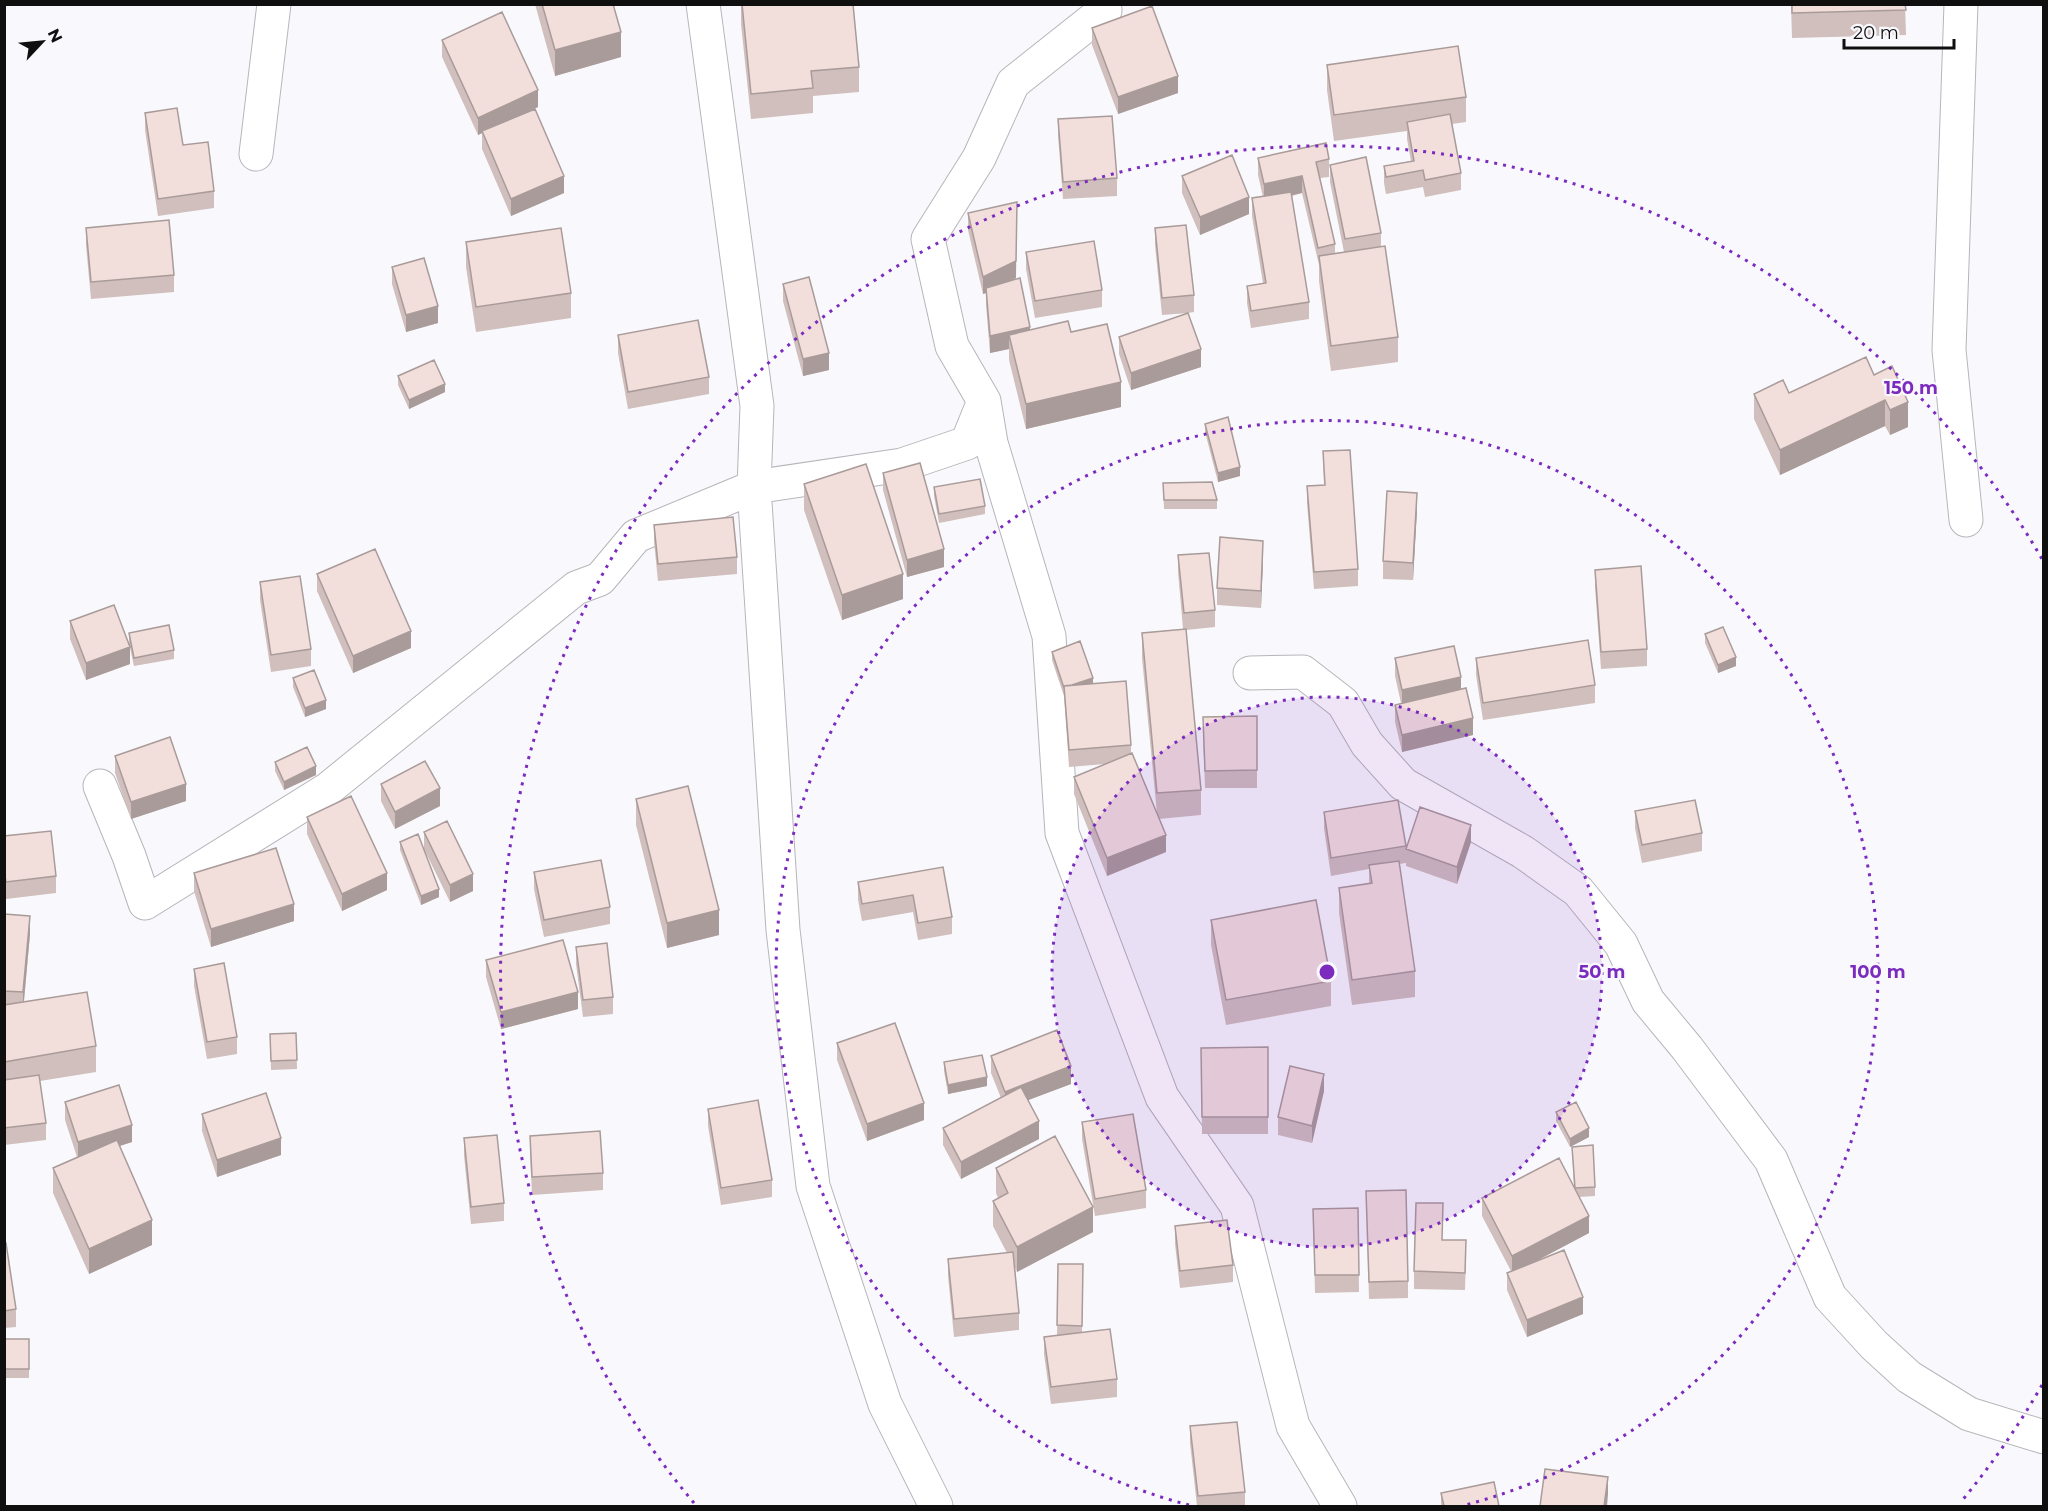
<svg xmlns="http://www.w3.org/2000/svg" width="2048" height="1511" font-family="Montserrat,sans-serif">
<rect width="100%" height="100%" fill="#f9f9fd"/>
<g fill="none" stroke-linecap="round" stroke-linejoin="round">
<defs>
<path id="street" d="M703,4L757,406L754,487L783,930L813,1186L885,1404L936,1506
M1961,4L1949,350L1966,520
M256,154L274,4
M984,401L991,443L1049,636L1062,833L1162,1097L1237,1206L1293,1426L1340,1506
M1250,673L1303,672L1343,703L1367,744L1403,784L1523,852L1578,891L1621,944L1648,1001L1687,1048L1771,1160L1830,1297L1874,1345L1909,1377L1969,1414L2044,1437
M100,786L129,856L145,903L328,789L576,588L600,579L636,536L754,487L902,465L967,443L984,401L952,346L928,239L979,158L1013,83L1105,10L1104,4"/>
</defs>
<use href="#street" stroke="#b6b6ba" stroke-width="35"/>
<use href="#street" stroke="#fff" stroke-width="33"/>
</g>
<path fill="#d0bfbc" d="M535,4H613L621,57L555,76Z
M741,4H853L859,67V92L813,96V113L751,119L741,24Z
M1791,4H1905L1906,35L1792,38Z
M1092,28L1178,93L1118,114L1092,45Z
M442,40L538,107L525,113L564,193L511,216L482,149V133L478,135L442,57Z
M1327,65L1466,97V122L1452,124L1461,173V190L1425,197L1423,187L1386,194L1384,183V166L1411,161L1407,139V131L1334,141L1327,90Z
M145,113L183,145L214,191V208L158,216L145,130Z
M1058,119L1117,178V196L1063,199L1058,136Z
M1258,158L1329,159V177L1320,178L1335,244V253L1344,252L1330,182V165L1381,233V247L1398,337V362L1331,371L1319,281V265L1302,193L1292,196L1309,302V319L1251,328L1247,303V286L1263,283L1252,216V198L1263,197L1258,175Z
M1182,176L1249,214L1200,235L1182,193Z
M968,213L1016,278L1012,280L1030,330L1071,332L1121,407L1026,429L1009,360V349L990,353L986,305V293L983,294L968,230Z
M86,228L174,275V292L91,299L86,245Z
M1155,228L1194,295V312L1188,313L1201,367L1131,390L1119,354V337L1188,313L1162,315L1155,245Z
M466,242L571,293V318L476,332L466,267Z
M1026,252L1102,290V307L1035,318L1026,269Z
M392,267L438,323L406,332L392,284Z
M783,284L829,370L803,376L783,301Z
M618,335L709,377V394L628,409L618,353Z
M1874,375L1908,427L1890,435L1885,426L1780,475L1754,419V394L1789,393Z
M398,376L445,392L409,409L398,385Z
M1205,424L1240,476L1218,482L1205,432Z
M1323,451L1358,569V586L1314,589L1307,503V486L1324,485Z
M883,473L944,567L907,577L883,490Z
M1163,483L1217,500V509H1164Z
M804,484L903,599L842,620L804,510Z
M934,487L985,506V514L939,523L934,496Z
M1417,510L1413,580L1383,579V561Z
M654,525L737,557V574L658,581L654,542Z
M1178,555L1215,610V627L1186,630L1201,790V815L1159,819L1166,852L1107,876L1074,794V777L1105,764L1069,767L1064,696L1052,660V652L1093,684L1131,745V753L1157,814L1142,658V633L1183,629L1178,572Z
M1263,558L1261,608L1217,605V588Z
M1595,570L1647,649V666L1601,669L1595,587Z
M317,574L411,648L353,673L317,591Z
M260,582L311,649V666L271,672L260,600Z
M70,621L129,645V633L174,650V659L134,666L130,648V664L86,680L70,639Z
M1705,634L1736,666L1718,673L1705,643Z
M1395,658L1461,689L1473,735L1402,752L1395,722V705L1401,703L1395,676Z
M1476,658L1595,685V703L1483,720L1476,675Z
M293,678L326,709L305,717L293,687Z
M1257,716V788H1205L1203,734Z
M115,756L186,801L131,819L115,773Z
M275,762L316,775L284,790L275,771Z
M381,784L440,806L395,829L381,801Z
M636,799L719,935L667,948L636,825Z
M1398,800L1406,847L1471,842L1457,884L1406,866V863L1399,864L1415,971V997L1352,1005L1339,913V888L1369,884V869L1331,876L1324,829V812Z
M1635,811L1702,833V851L1642,863L1635,828Z
M307,817L387,890L342,911L307,834Z
M424,832L473,891L450,902L425,851L439,897L421,905L400,850V842L424,849Z
M4,836L56,876V893L6,899L4,886Z
M943,867L952,917V934L918,940L913,912L862,921L858,900V882Z
M534,872L610,907V924L544,937L534,889Z
M194,873L294,921L211,947L194,891Z
M4,914L30,934L24,1002L96,1046V1072L40,1081L46,1123V1140L4,1145Z
M1211,920L1331,981V1006L1226,1025L1211,945Z
M576,947L613,997V1014L583,1017L576,964Z
M486,960L578,1009L501,1029L486,977Z
M194,969L237,1037V1054L207,1059L194,986Z
M296,1033L297,1069L271,1070L270,1034Z
M837,1043L924,1120L867,1141L837,1060Z
M1268,1047V1134H1202L1201,1048Z
M991,1056L1071,1084L1028,1100L1039,1139L961,1179L943,1145V1128L1001,1098L991,1073Z
M944,1062L987,1086L948,1094L944,1071Z
M1324,1091L1312,1143L1278,1135V1117Z
M65,1102L132,1142L120,1146L152,1245L89,1274L53,1193V1168L77,1157L65,1120Z
M708,1109L772,1180V1197L721,1205L708,1126Z
M1556,1112L1589,1137L1570,1147L1556,1121Z
M202,1114L281,1155L217,1177L202,1131Z
M1082,1122L1146,1190V1208L1095,1216L1082,1139Z
M530,1136L603,1173V1190L532,1195L530,1153Z
M464,1138L504,1203V1221L471,1224L464,1156Z
M1572,1147L1595,1187V1196L1579,1197L1589,1233L1534,1262L1583,1314L1527,1337L1507,1290V1273L1511,1271L1482,1216V1198L1574,1187Z
M996,1168L1093,1232L1017,1272L1015,1267L1019,1313V1330L954,1337L948,1276V1259L1007,1253L993,1226V1201L998,1198L996,1193Z
M1366,1191L1408,1281V1298L1369,1299Z
M1358,1208L1359,1292L1315,1293L1313,1209Z
M1175,1226L1233,1265V1282L1180,1288L1175,1244Z
M1443,1240L1466,1257L1465,1290L1414,1289V1271Z
M4,1243L16,1309V1327L4,1328Z
M1058,1264H1083L1082,1332L1117,1379V1397L1051,1404L1044,1354V1337L1057,1335Z
M4,1339H29V1378H4Z
M1190,1426L1245,1492V1506H1197L1190,1443Z
M1441,1493L1499,1506H1441Z"/>
<path fill="#a99b99" d="M621,32V57L555,76V50Z
M1178,76V93L1118,114V97Z
M538,90V107L478,135V118Z
M564,176V193L511,216V199Z
M1302,176V193L1264,201V184Z
M1249,197V214L1200,235V217Z
M1017,202L1016,278L987,292L986,288V293L983,294V277Z
M438,306V323L406,332V315Z
M1030,327V344L1009,335V349L990,353V336Z
M1201,349V367L1131,390V373Z
M829,353V370L803,376V359Z
M1121,382V407L1026,429V404Z
M445,384V392L409,409V400Z
M1885,400V426L1780,475V450Z
M1908,402V427L1890,435V410Z
M1240,467V476L1218,482V473Z
M1417,493V510L1413,580V563Z
M1263,541V558L1261,608V591Z
M944,549V567L907,577V560Z
M903,574V599L842,620V595Z
M411,631V648L353,673V656Z
M130,647V664L86,680V663Z
M1736,657V666L1718,673V665Z
M1461,677V694L1402,707V690Z
M1093,678V687L1064,688Z
M326,700V709L305,717V708Z
M1473,718V735L1402,752V735Z
M316,766V775L284,790V782Z
M186,784V801L131,819V802Z
M440,788V806L395,829V812Z
M1471,825V842L1457,884V867Z
M1166,835V852L1107,876V858Z
M387,873V890L342,911V894Z
M473,874V891L450,902V885Z
M439,889V897L421,905V896Z
M294,904V921L211,947V929Z
M719,910V935L667,948V923Z
M30,916V934L23,1010V992Z
M578,992V1009L501,1029V1012Z
M1071,1066V1084L1005,1109V1092Z
M1324,1074V1091L1312,1143V1126Z
M987,1077V1086L948,1094V1085Z
M924,1103V1120L867,1141V1124Z
M1039,1121V1139L961,1179V1162Z
M132,1125V1142L78,1159V1142Z
M1589,1128V1137L1570,1147V1139Z
M281,1138V1155L217,1177V1160Z
M1093,1207V1232L1017,1272V1247Z
M1589,1216V1233L1512,1274V1256Z
M152,1220V1245L89,1274V1249Z
M1583,1297V1314L1527,1337V1320Z
M1608,1477V1494L1607,1506H1604Z"/>
<path fill="#f2dedb" stroke="#a99b99" stroke-width="1.5" d="M542,4H613L621,32L555,50Z
M742,4H853L859,67L811,71L813,88L751,94Z
M1792,4H1905L1906,10L1792,13Z
M1152,6L1178,76L1118,97L1092,28Z
M502,12L538,90L478,118L442,40Z
M1458,46L1466,97L1334,115L1327,65Z
M177,108L183,145L208,142L214,191L158,199L145,113Z
M535,109L564,176L511,199L482,131Z
M1450,114L1461,173L1425,180L1423,170L1386,177L1384,166L1414,161L1407,122Z
M1112,116L1117,178L1063,182L1058,119Z
M1326,143L1329,159L1316,162L1335,244L1318,248L1302,176L1264,184L1258,158Z
M1232,155L1249,197L1200,217L1182,176Z
M1366,157L1381,233L1345,239L1330,165Z
M1291,192L1309,302L1251,311L1247,286L1266,283L1252,198Z
M1017,202L1016,261L983,277L968,213Z
M169,220L174,275L91,282L86,228Z
M1186,225L1194,295L1162,298L1155,228Z
M561,228L571,293L476,307L466,242Z
M1094,241L1102,290L1035,301L1026,252Z
M1385,246L1398,337L1331,346L1319,256Z
M424,258L438,306L406,315L392,267Z
M809,277L829,353L803,359L783,284Z
M1020,278L1030,327L990,336L986,288Z
M1188,313L1201,349L1131,373L1119,337Z
M698,320L709,377L628,392L618,335Z
M1068,321L1071,332L1107,324L1121,382L1026,404L1009,335Z
M1866,357L1874,375L1892,366L1908,402L1890,410L1885,400L1780,450L1754,394L1783,380L1789,393Z
M434,360L445,384L409,400L398,376Z
M1228,417L1240,467L1218,473L1205,424Z
M1350,450L1358,569L1314,572L1307,486L1325,485L1323,451Z
M920,463L944,549L907,560L883,473Z
M866,464L903,574L842,595L804,484Z
M980,479L985,506L939,514L934,487Z
M1212,482L1217,500H1164L1163,483Z
M1387,491L1417,493L1413,563L1383,561Z
M733,517L737,557L658,564L654,525Z
M1220,537L1263,541L1261,591L1217,588Z
M375,549L411,631L353,656L317,574Z
M1209,553L1215,610L1184,613L1178,555Z
M1641,566L1647,649L1601,652L1595,570Z
M300,576L311,649L271,655L260,582Z
M114,605L130,647L86,663L70,621Z
M169,625L174,650L134,658L129,633Z
M1723,627L1736,657L1718,665L1705,634Z
M1186,629L1201,790L1157,793L1142,633Z
M1588,640L1595,685L1483,703L1476,658Z
M1080,641L1093,678L1072,685L1064,686V688L1052,652Z
M1454,646L1461,677L1402,690L1395,658Z
M314,670L326,700L305,708L293,678Z
M1126,681L1131,745L1069,750L1064,686Z
M1466,688L1473,718L1402,735L1395,705Z
M1257,716V770L1205,771L1203,717Z
M170,737L186,784L131,802L115,756Z
M307,747L316,766L284,782L275,762Z
M1132,753L1166,835L1107,858L1074,777Z
M425,761L440,788L395,812L381,784Z
M688,786L719,910L667,923L636,799Z
M351,796L387,873L342,894L307,817Z
M1398,800L1406,846L1331,858L1324,812Z
M1695,800L1702,833L1642,845L1635,811Z
M1420,807L1471,825L1457,867L1406,849Z
M447,821L473,874L450,885L424,832Z
M51,831L56,876L6,882L4,869V836Z
M418,834L439,889L421,896L400,842Z
M276,848L294,904L211,929L194,873Z
M601,860L610,907L544,920L534,872Z
M1399,861L1415,971L1352,980L1339,888L1372,883L1369,865Z
M943,867L952,917L918,923L913,895L862,904L858,882Z
M1316,900L1331,981L1226,1000L1211,920Z
M4,914L30,916L23,992L4,991Z
M563,940L578,992L501,1012L486,960Z
M607,943L613,997L583,1000L576,947Z
M224,963L237,1037L207,1042L194,969Z
M87,992L96,1046L4,1062V1005Z
M895,1023L924,1103L867,1124L837,1043Z
M1057,1030L1071,1066L1005,1092L991,1056Z
M296,1033L297,1060L271,1061L270,1034Z
M1268,1047V1117H1202L1201,1048Z
M982,1055L987,1077L948,1085L944,1062Z
M1290,1066L1324,1074L1312,1126L1278,1117Z
M39,1075L46,1123L4,1128V1080Z
M119,1085L132,1125L78,1142L65,1102Z
M1021,1087L1039,1121L961,1162L943,1128Z
M266,1093L281,1138L217,1160L202,1114Z
M758,1100L772,1180L721,1188L708,1109Z
M1576,1102L1589,1128L1570,1139L1556,1112Z
M1133,1114L1146,1190L1095,1199L1082,1122Z
M600,1131L603,1173L532,1177L530,1136Z
M497,1135L504,1203L471,1207L464,1138Z
M1055,1136L1093,1207L1017,1247L993,1201L1008,1193L996,1168Z
M117,1140L152,1220L89,1249L53,1168Z
M1593,1145L1595,1187L1575,1188L1572,1147Z
M1559,1158L1589,1216L1512,1256L1482,1198Z
M1406,1190L1408,1281L1369,1282L1366,1191Z
M1416,1203H1443L1442,1240H1466L1465,1273L1414,1271Z
M1358,1208L1359,1275H1315L1313,1209Z
M1227,1220L1233,1265L1180,1271L1175,1226Z
M4,1243H6L16,1309L4,1311Z
M1564,1250L1583,1297L1527,1320L1507,1273Z
M1013,1252L1019,1313L954,1319L948,1259Z
M1058,1264H1083L1082,1326L1057,1325Z
M1110,1329L1117,1379L1051,1387L1044,1337Z
M4,1339H29V1369H4Z
M1237,1422L1245,1492L1198,1496L1190,1426Z
M1545,1469L1608,1477L1604,1506H1540Z
M1494,1482L1499,1506H1444L1441,1493Z"/>
<circle cx="1327" cy="972" r="275" fill="#7b2cbf" fill-opacity=".12"/>
<g fill="none" stroke="#7b2cbf" stroke-width="3" stroke-dasharray="3 6">
<circle cx="1327" cy="972" r="275"/>
<path d="M1189 1505A551 551 0 1 1 1465 1505"/>
<path d="M2042 1385A826 826 0 0 1 1960 1503M694 1503A826 826 0 1 1 2042 559"/>
</g>
<circle cx="1327" cy="972" r="9" fill="#7b2cbf" stroke="#f9f9fd" stroke-width="3"/>
<g font-size="18" text-anchor="middle" font-weight="bold" fill="#7b2cbf" stroke="#f9f9fd" stroke-width="4.5" stroke-linejoin="round" paint-order="stroke">
<text x="1911" y="394">150 m</text>
<text x="1602" y="978">50 m</text>
<text x="1878" y="978">100 m</text>
</g>
<rect width="2048" height="1511" fill="none" stroke="#0f0f10" stroke-width="12"/>
<g transform="translate(42 42) rotate(64)" stroke="#f9f9fd" stroke-width="4.5" paint-order="stroke">
<path d="M0-4.5L10 22L0 15L-10 22Z" fill="#0f0f10"/>
<text y="-9" font-size="16" font-weight="bold" text-anchor="middle" fill="#0f0f10">N</text>
</g>
<path d="M1844 39v9h110v-9" fill="none" stroke="#0f0f10" stroke-width="3"/>
<text x="1853" y="39" font-size="18" fill="#0f0f10" stroke="#f9f9fd" stroke-width="4.5" paint-order="stroke">20 m</text>
</svg>
